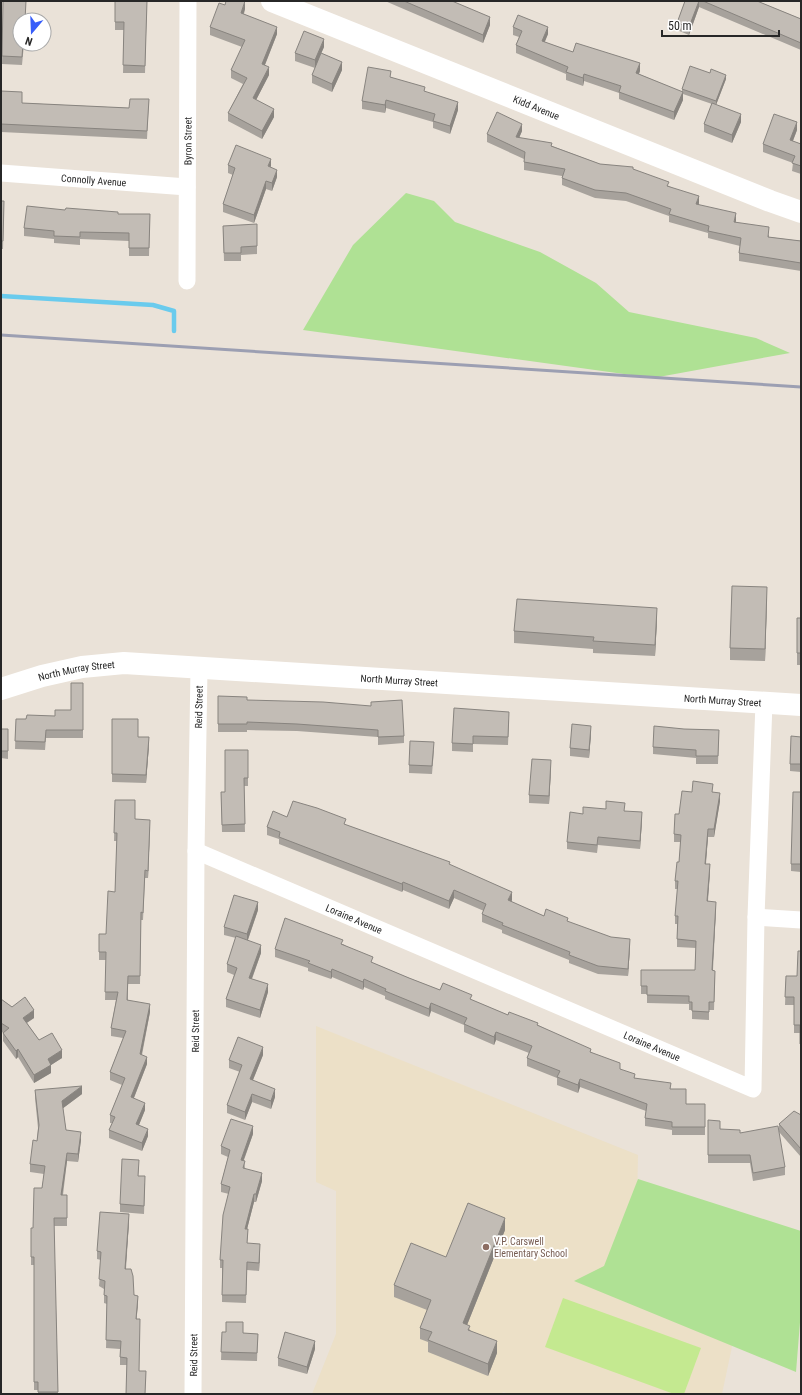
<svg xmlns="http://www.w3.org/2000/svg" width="802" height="1395" font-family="'Roboto Condensed',sans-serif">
<rect width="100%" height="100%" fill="#eae2d8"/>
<path fill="#ece0c7" d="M316,1026L638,1155L635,1304L733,1342L722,1394H509L503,1392L502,1394H312L336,1334V1191L316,1182Z"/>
<path fill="#afe194" d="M406,193L434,201L455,222L540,252L596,283L629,312L756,338L790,353L653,378L303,330L353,245Z
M638,1179L801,1231V1310L796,1372L574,1281L604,1266Z"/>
<path fill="#c4e990" d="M563,1298L701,1348L684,1394H674L545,1347Z"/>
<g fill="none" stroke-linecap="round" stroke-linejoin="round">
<path stroke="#6acbed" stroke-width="4.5" d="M1,296L153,305L174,311V331"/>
<g stroke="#fff" stroke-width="17">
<path id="s1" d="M1,173L187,187"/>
<path id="s2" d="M187,281L188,1"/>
<path id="s3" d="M196,851L753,1089L756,917L764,703"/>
<path d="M756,917L801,920"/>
<path id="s4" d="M193,1394L196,851L199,669"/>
</g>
<g stroke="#fff" stroke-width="22">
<path id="s5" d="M272,1L770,201L801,212"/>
<path id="s6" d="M1,689L42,676L82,667L124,663L801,705"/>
</g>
<path stroke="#9c9fb2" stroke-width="3" d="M1,335L801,387"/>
</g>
<path fill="#a7a29c" d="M3,1H26L25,20H20L24,44L22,65L2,64Z
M115,1H147L145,73H123L124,30H115Z
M385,1H452L490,25L483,43Z
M685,1H757L801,19V50L699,7L689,35L677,30V23Z
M225,5L245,9L244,14L277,34L265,65L269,75L256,100L274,117L262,139L228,121V113L243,84L231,78V70L242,47L210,35V27Z
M513,27L548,34L544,42L573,52L640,71L639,74L682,92V89L726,79L716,105L741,122L732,143L704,132V124L712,104L683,94V100L674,120L619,99V93L584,81L583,86L566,80V74L516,53V45L519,37L513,35Z
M324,47L320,55L342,70L332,92L312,83V75L315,68L295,61V53Z
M391,77L425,92L458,110L450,134L433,128V122L386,108L385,113L362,109V101Z
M1,91L22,103L129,108L149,99L147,139L1,132Z
M797,130L793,141L801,144V174L792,171L793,163L763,152V144Z
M522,131L519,138L552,146L600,164L633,169L669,186L699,203V205L736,222L769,235V237L801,241V271L739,261V253L740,246L708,238V233L669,222V216L626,201L595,198L562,185V176L524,170V159L487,142V134Z
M228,165L271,167L277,177L272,191L266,189L254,223L223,212V204L233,175L228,173Z
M1,201L4,209L3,249H1Z
M65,210L118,214H150L149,256H129V241L80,239V245L54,243V239L24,236V228Z
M223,226L257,246V254L241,255V261H224Z
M767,599L765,661L730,660V648Z
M797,618H801V665H797Z
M657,620L655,656L593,653V649L514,643V631Z
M83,683V738H46L45,750L15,749L16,719H26L55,716L71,710Z
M218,696L247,700L404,736V743L378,745V737L297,731L247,730V732H218Z
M112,719L149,745L146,783L112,782Z
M509,720L508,745L473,744V752L452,751V743Z
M1,729H8V759L1,758Z
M684,729L719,730L718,764H696V758L653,754V747Z
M591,734L589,758L570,756V748Z
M801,737V772L790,771V764Z
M248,750V786H244L245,832H222L221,792H225Z
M434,750L432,774L409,773V765Z
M551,768L549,804L529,803V795Z
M692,792H713L720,801L714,837H708L706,864L710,872L708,901L716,909L713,970L715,978L714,1010H709V1020L692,1019V1010H689V1004L647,1003V994H641V970H695L696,948L677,947V924H675V916L678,889H675V881L679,862L681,842H674V834L679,814Z
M801,792V872L791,871V864Z
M115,800L135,819L150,827L148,878H145L143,920H141L140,984H128V1000L150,1012L142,1055L147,1064L134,1098L145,1110L139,1125L148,1136L142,1151L109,1138V1130L112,1123H110V1115L122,1085L110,1080V1072L123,1038L111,1036V1028L116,1000H105L106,960H99V934H106L115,892L117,841H114Z
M606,809L625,811L642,820L640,849L598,845L597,853L567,849V842L583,814Z
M287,817L346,825L450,865L512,900L511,902L544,916L568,922L630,947L628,976L598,974L569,963V960L502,933V930L482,922V914L484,911L454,898L449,909L403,890L402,892L279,844V839L267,835V827Z
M258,910L248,940L261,953L252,979L268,992L260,1018L226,1007V999L234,975L227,972V964L236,938L224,935V927Z
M343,944L373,963L409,978L440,990L472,1000L508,1015L538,1025L591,1052L620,1069L635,1078L671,1089L686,1104H705V1135H672V1130L645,1126V1118L646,1111L580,1087L578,1093L557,1085V1078L527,1066V1058L529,1053L496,1040L494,1045L464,1032V1025L431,1011L429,1017L385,999V996L364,987L363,990L332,977L331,979L308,971V968L275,957V949Z
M801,951V1052H800V1033H794V1005H785L786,976H797Z
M1,999L12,1007L34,1018L27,1023L39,1040L62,1058L51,1065V1073L34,1083L18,1057L16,1059L3,1041V1033L1,1031Z
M263,1055L253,1080L275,1097L271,1109L252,1102L245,1120L227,1113V1105L240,1072L229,1068V1060Z
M35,1090L82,1094L63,1108L66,1130L81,1140L78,1162L67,1161L63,1195H67V1226H54L58,1394H38V1390H34V1265H31V1228H33L42,1188L44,1174L30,1172V1164L37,1141L38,1128L35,1098Z
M801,1115V1157L779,1132V1124Z
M708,1120L720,1129L740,1133L785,1167V1175L753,1181L750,1163H708Z
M253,1134L244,1160L245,1168L262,1181L256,1202H254L247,1229L248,1237L247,1243L260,1252L259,1271L247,1270L246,1303L222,1302V1268H220V1260L229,1194L221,1192V1184L228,1157L221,1154V1146Z
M139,1168L138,1176L145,1184L144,1214L120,1212V1204Z
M129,1222L126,1269L134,1295L138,1303L136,1319L139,1371H146L145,1394H126L127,1365H120V1349L106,1348L107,1304L104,1303V1289L99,1286L101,1260L97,1259V1251Z
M505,1230L467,1325L470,1330L497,1353L488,1376L428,1352V1342L420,1339V1328L427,1310L394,1297V1285L446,1257Z
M222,1332L258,1334L257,1361L221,1360Z
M315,1349L307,1374L278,1366V1358Z"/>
<path fill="#88847f" d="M245,1V9L241,21V13Z
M699,1V7L689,35V27Z
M490,17V25L483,43V35Z
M277,27V34L262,72V64Z
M548,27V34L542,49V41Z
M324,39V47L315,68V60Z
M342,62V70L332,92V84Z
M640,63V71L636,80V73Z
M269,67V75L253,106V98Z
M584,74V81L583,86V78Z
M726,75V79L716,105V101Z
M683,92V100L674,120V112Z
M386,100V108L385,113V105Z
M458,102V110L450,134V126Z
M274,109V117L262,139V131Z
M741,114V122L732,143V135Z
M797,122V130L790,148V140Z
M522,124V131L516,145V137Z
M271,159V166L268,174V166Z
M277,170V177L272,191V183Z
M266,181V189L254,223V215Z
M699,196V203L696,212V204Z
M736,213V221L734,229V222Z
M767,587V599L765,661V649Z
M657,608V620L655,656V645Z
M591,726V734L589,758V750Z
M149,737V745L146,783V775Z
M551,760V768L549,804V796Z
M720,793V801L714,837V829Z
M642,812V820L640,849V841Z
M150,820V827L148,878V871Z
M708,829V837L705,872V864Z
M710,864V872L707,909V901Z
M403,882V890L402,892V884Z
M454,890V898L449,909V901Z
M512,892V900L508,908V900Z
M258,902V910L247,942V934Z
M716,902V909L712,978V970Z
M630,939V947L628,976V969Z
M261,945V953L249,986V978Z
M332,969V977L331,979V972Z
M364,979V987L363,990V982Z
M268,984V992L260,1018V1010Z
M431,1003V1011L429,1017V1009Z
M150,1004V1012L140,1062V1054Z
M34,1010V1018L23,1025V1018Z
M496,1032V1040L494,1045V1037Z
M263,1047V1055L250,1087V1079Z
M18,1049V1057L16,1059V1051Z
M62,1050V1058L51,1065V1073L34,1083V1075L48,1059Z
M147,1057V1064L131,1105V1097Z
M580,1079V1087L578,1093V1085Z
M82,1086V1094L62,1109V1101Z
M275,1089V1097L271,1109V1101Z
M252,1094V1102L245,1120V1112Z
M145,1103V1110L136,1132V1124Z
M253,1126V1134L241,1167V1160Z
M148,1129V1136L142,1151V1143Z
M81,1132V1140L78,1162V1154Z
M67,1153V1161L61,1203V1195Z
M262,1173V1181L256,1202V1194Z
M254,1194V1202L245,1237V1229Z
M129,1214V1222L125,1277V1269Z
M505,1218V1230L463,1335V1323Z
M260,1244V1252L259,1271V1263Z
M138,1296V1303L136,1326V1319Z
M315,1341V1349L307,1374V1367Z
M497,1341V1353L488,1376V1364Z"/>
<path fill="#c2bcb5" stroke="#88847f" d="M3,1H26L25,20H20V44H23L22,57L2,56Z
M115,1H147L145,66L123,65L124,22H115Z
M226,1H245L241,13L277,27L262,64L269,67L253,98L274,109L262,131L228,113L247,78L231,70L245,40L210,27L219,3L225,5Z
M404,1H452L490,17L483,35Z
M685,1H699L689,27L677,23Z
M703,1H757L801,19V43Z
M518,15L548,27L542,41L573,52L576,43L640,63L636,73L683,92L674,112L619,92L621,86L584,74L583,78L566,72L568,67L516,45L522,31L513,27Z
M304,31L324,39L315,60L295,53Z
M321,53L342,62L332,84L312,75Z
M690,66L710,73L711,69L726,75L716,101L682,89Z
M368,67L391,71L390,77L425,87L424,91L458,102L450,126L433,121L435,114L386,100L385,105L362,101Z
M1,91L22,92V103L129,108L130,99H149L147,131L1,124Z
M712,103L741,114L732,135L704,124Z
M497,112L522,124L516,137L552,143L551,146L600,164L633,167V169L669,182L667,186L699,196L696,204L736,213L734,222L769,227L768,237L801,241V263L739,253L741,238L708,231L709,226L669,214L671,209L626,193L595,190L562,178L565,169L524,162L525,152L487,134Z
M774,114L797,122L790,140L801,144V166L792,163L795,156L763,144Z
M236,145L271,159L268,166L277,170L272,183L266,181L254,215L223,204L235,168L228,165Z
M1,201H4L3,241H1Z
M27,206L65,210L66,208L118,212V214H150L149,248H129V233L80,232V237L54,236V231L24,228Z
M257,224V246L241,247V253H224L223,226Z
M732,586L767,587L765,649L730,648Z
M517,599L657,608L655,645L593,641L594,637L514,631Z
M797,618H801V653H797Z
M71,683H83V730H46L45,742L15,741L16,719H26L27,715L55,716V710H71Z
M218,696L247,697V700L323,702L371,706V702L402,700L404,736L378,737V730L297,724L247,722V724H218Z
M454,708L509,712L508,737L473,736V744L452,743Z
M112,719H138V737H149L146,775L112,774Z
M572,724L591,726L589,750L570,748Z
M654,726L684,729L719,730L718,756H696V750L653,747Z
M1,729H8V751H1Z
M791,736L801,737V764H790Z
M410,741L434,742L432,766L409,765Z
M225,750H248V778H244L245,824L222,825L221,792H225Z
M532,759L551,760L549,796L529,795Z
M693,781L713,784L712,792L720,793L714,829H708L705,864H710L707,901L716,902L712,970L715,971L714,1002H709V1012L692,1011V1002H689V996L647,995V986H641V970H695L696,941L677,939L678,916H675L678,881H675L677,862H679L681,835L674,834L675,814H679L682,791L692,792Z
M793,792H801V864H791Z
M115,800H135V819L150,820L148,871L145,870L143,913L141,912L140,976H128L127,1000L150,1004L140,1054L147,1057L131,1097L145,1103L136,1124L148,1129L142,1143L109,1130L115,1117L110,1115L125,1078L110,1072L126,1031L111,1028L118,992H105L106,952H99V934H106L108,891L115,892L117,833H114Z
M293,801L317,808L346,819L344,824L450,862L449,864L512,892L508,900L544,916L546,909L568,918L567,921L611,937L630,939L628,969L598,966L569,955L570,952L502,925L503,923L482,914L486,904L454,890L449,901L403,882L402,884L279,837L280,832L267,827L273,811L287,817Z
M606,801L625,803L624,811L642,812L640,841L598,837L597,845L567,842L570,812L583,814V807L606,809Z
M234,895L258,902L247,934L224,927Z
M285,918L343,940L341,944L373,957L371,962L409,978L440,990L443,983L472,995L470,999L508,1015L509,1012L538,1023L537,1025L591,1049L590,1052L620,1063V1069L635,1074L634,1078L671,1083L670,1089H686V1104H705V1127H672V1122L645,1118L647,1104L580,1079L578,1085L557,1077L560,1071L527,1058L532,1046L496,1032L494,1037L464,1024L467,1018L431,1003L429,1009L385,991L386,989L364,979L363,982L332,969L331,972L308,963L310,961L275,949Z
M236,936L261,945L249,978L268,984L260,1010L226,999L237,968L227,964Z
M798,951H801V1044H800V1025H794V997H785L786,976H797Z
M25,997L34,1010L23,1018L39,1040L52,1033L62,1050L48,1059L51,1065L34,1075L18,1049L16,1051L3,1033L9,1028L1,1023V999L12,1007Z
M238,1037L263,1047L250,1079L275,1089L271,1101L252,1094L245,1112L227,1105L242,1065L229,1060Z
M82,1086L62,1101L66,1130L81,1132L78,1154L67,1153L61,1195H67V1218H54L58,1392H38V1382H34V1257H31V1228H33L34,1188H42L45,1166L30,1164L33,1140L37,1141L39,1125L35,1090Z
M794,1111L801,1115V1149L779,1124Z
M231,1119L253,1126L241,1160L245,1161L243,1168L262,1173L256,1194H254L245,1229H248L247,1243L260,1244L259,1263L247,1262L246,1295H222L223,1260H220L223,1215L230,1187L221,1184L230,1150L221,1146Z
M708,1120L720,1121V1129L740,1130V1133L778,1126L785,1167L753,1173L750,1155H708Z
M122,1159L139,1160L138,1176H145L144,1206L120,1204Z
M468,1203L505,1218L463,1323L470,1326L468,1330L497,1341L488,1364L428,1340L432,1332L420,1328L431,1300L394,1285L411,1243L446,1257Z
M100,1212L129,1214L125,1269H131L133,1276L134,1295L138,1296L136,1319H140L139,1371H146L145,1394H126L127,1358L120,1357L121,1341L106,1340L107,1296L104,1295L105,1281L99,1279L101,1252L97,1251Z
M226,1322H243V1333L258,1334L257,1353L221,1352L222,1332H226Z
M285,1332L315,1341L307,1367L278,1358Z"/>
<circle fill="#8d6e63" stroke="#fff" stroke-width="1.5" cx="486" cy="1247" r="4"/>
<g text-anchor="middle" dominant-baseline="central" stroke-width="3.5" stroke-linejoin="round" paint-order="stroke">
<g font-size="10" fill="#272727" stroke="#fff">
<text stroke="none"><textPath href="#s5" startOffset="285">Kidd Avenue</textPath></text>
<text stroke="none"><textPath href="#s2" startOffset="140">Byron Street</textPath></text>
<text stroke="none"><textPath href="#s1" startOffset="93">Connolly Avenue</textPath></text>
<text stroke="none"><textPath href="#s6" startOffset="78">North Murray Street</textPath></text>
<text stroke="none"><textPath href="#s6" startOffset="402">North Murray Street</textPath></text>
<text stroke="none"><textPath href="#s6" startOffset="726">North Murray Street</textPath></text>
<text stroke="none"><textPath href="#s4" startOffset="687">Reid Street</textPath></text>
<text stroke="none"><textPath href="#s3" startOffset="172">Loraine Avenue</textPath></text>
<text stroke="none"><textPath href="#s4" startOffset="363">Reid Street</textPath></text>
<text stroke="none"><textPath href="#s3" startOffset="496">Loraine Avenue</textPath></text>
<text stroke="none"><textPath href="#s4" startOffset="39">Reid Street</textPath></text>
</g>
<g font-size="10" fill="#785e54" stroke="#fff" text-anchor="start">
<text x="494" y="1241">V.P. Carswell<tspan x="494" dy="12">Elementary School</tspan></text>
</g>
</g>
<rect width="802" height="1395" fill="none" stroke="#272727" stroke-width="4"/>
<g transform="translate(32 32) rotate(199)"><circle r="19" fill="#ffffff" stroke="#a9a9a9"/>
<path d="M0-3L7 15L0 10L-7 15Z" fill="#375df9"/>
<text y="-6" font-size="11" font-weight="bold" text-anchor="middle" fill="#272727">N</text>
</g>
<path d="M662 30v6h117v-6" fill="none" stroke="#272727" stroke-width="2"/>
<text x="668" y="30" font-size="12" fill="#272727" stroke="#ffffff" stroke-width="3" paint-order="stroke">50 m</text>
</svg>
